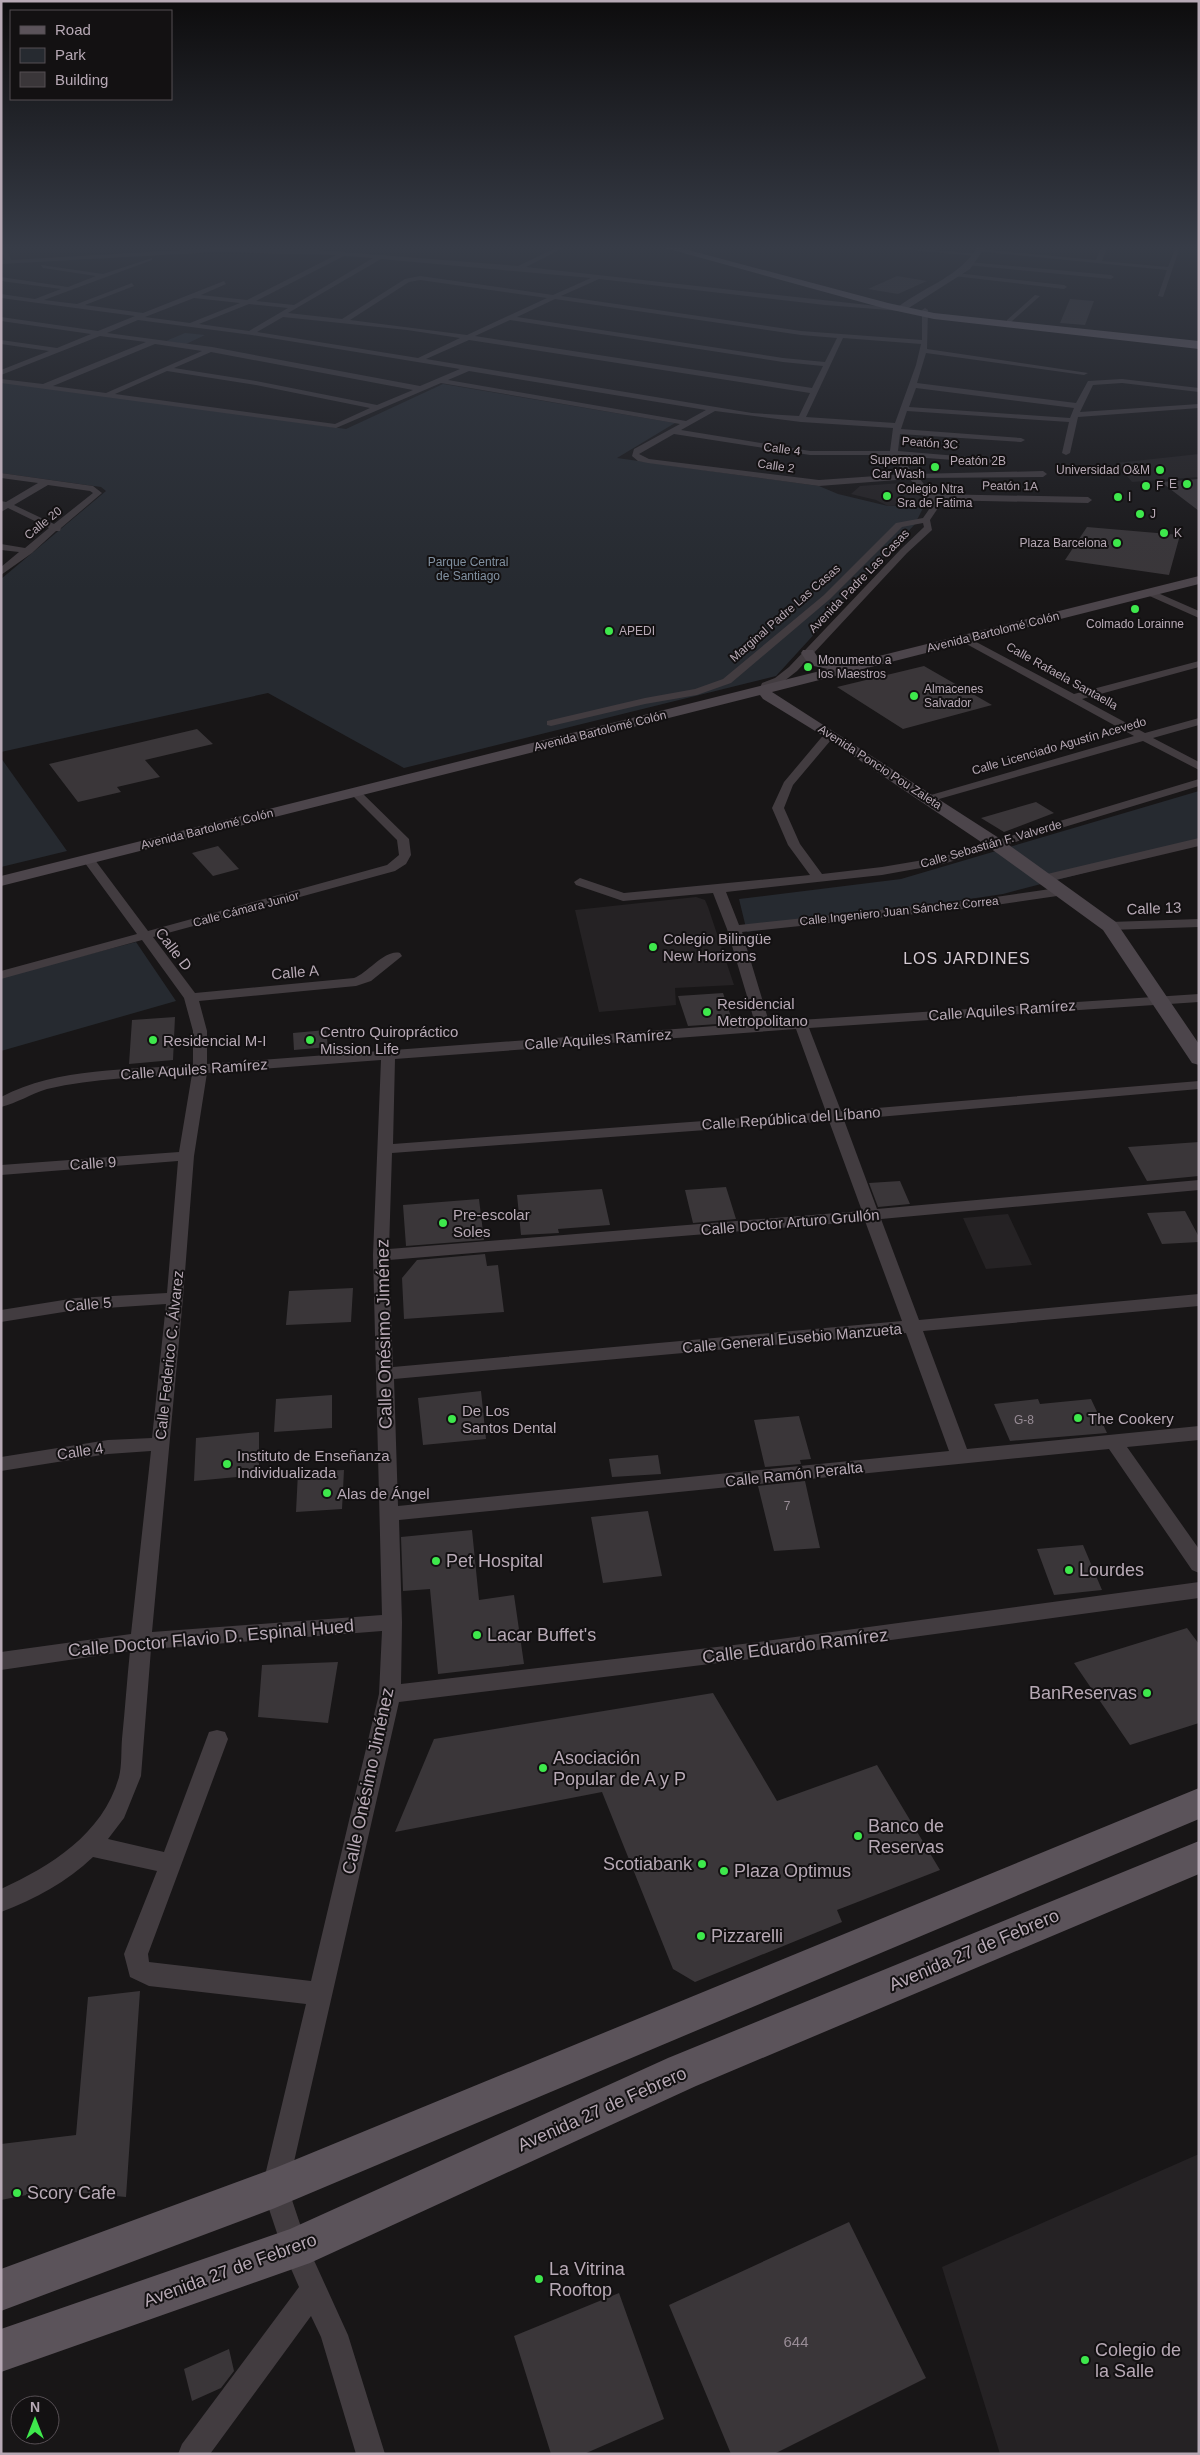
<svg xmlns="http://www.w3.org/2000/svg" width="1200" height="2455" font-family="Helvetica,sans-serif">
<rect width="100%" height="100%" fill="#181617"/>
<path fill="#252224" d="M1199,454V477L1132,482L1116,463Z
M902,483L927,502L888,506L876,500L851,494L860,486Z
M696,897L705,900L708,907L734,985L675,988L676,1005L599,1012L575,910Z
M1008,1214L1032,1265L986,1269L963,1218Z
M1199,2154V2454H1000L942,2267Z"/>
<path fill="#262a30" d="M185,333L205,335L186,344L166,341Z
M1,381L346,429L443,384L675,423L617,458L819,486L838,494L888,506L925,504L915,524L776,676L404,768L268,693L1,752V579L106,491L101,487L1,473Z
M1,758L67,851L1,867Z
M1199,791V843L1003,894L747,932L739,899L901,879Z
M136,942L176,1001L1,1051V977Z"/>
<path fill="#3a3639" d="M897,276L927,281L898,294L868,289Z
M1070,299L1094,301L1085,325L1060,323Z
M1199,479V511L1161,482Z
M1087,527L1180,535L1169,575L1065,560Z
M924,666L992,705L903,729L837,687Z
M197,729L213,744L145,760L160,777L117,787L121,792L78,802L49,764Z
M1036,802L1054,813L1004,832L981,818Z
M218,846L239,869L213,876L192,853Z
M723,993L733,1023L688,1026L678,996Z
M175,1017L173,1060L129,1064L132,1020Z
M326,1030L328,1047L294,1050L293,1033Z
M1199,1142V1176L1147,1181L1128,1147Z
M900,1181L910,1204L878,1207L869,1183Z
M726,1187L736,1219L693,1223L685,1190Z
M602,1189L610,1225L558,1229L559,1233L521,1235L517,1195Z
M479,1199L484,1240L406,1246L403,1205Z
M1185,1211L1199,1237V1242L1162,1244L1147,1213Z
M485,1254L487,1266L498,1265L504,1312L404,1319L402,1278L417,1260Z
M353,1288L351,1322L286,1325L289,1291Z
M481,1391L486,1439L423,1445L418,1398Z
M332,1395V1428L274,1432L276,1399Z
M1038,1399L1040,1404L1091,1399L1107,1433L1010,1441L994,1404Z
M799,1416L811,1459L800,1460L801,1464L765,1467L754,1420Z
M259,1432V1475L194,1481L196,1438Z
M658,1455L661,1474L612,1477L609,1459Z
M344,1470L342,1509L296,1512L298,1472Z
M805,1481L820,1548L774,1551L758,1486Z
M648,1511L662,1576L603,1583L591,1517Z
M472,1530L479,1600L514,1595L524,1664L438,1674L430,1589L403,1591L401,1537Z
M1083,1545L1102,1590L1054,1595L1037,1549Z
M1187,1628L1199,1644V1723L1130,1745L1074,1663Z
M338,1662L328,1723L258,1717L262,1665Z
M713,1693L777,1801L877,1765L940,1870L837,1910L842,1922L695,1982L673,1969L602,1792L395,1832L434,1739Z
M140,1991L126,2197L52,2190L1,2200V2144L76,2135L88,1997Z
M849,2222L926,2378L774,2454H731L669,2305Z
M619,2293L664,2419L584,2454H551L514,2336Z
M229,2349L234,2371L221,2388L192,2401L184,2369Z"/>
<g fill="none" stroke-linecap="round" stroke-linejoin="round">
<path fill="#423c40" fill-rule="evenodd" d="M1,246H6L11,260L217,248L305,249L518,266L560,246H567L526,267L904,309L901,311L825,305L599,279L561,296L801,331L922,340V310L925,308L928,310L927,349L1088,373L1084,375L926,353L917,383L1076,403L1088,381L1122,379L1199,388V392L1122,383L1093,385L1080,412L1199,404V408L1078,417L1070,453L1066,455L1062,453L1069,422L907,411L901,429L1021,438L1025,440L1021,442L900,434L898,451L993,459L997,461L993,463L900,456L914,474L1043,471L1047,474L1043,477L919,478L932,494L1088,497L1092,500L1088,503L935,500L938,508L930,520L932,530L907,553L797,671L783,682L771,687L768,692H760L759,690L762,683L775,678L789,667L901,549L924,527L923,523L902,527L830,599L731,683L697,695L645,704L551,726L547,725V721L645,698L695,689L723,679L824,595L896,523L923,518L930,508L921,492L910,479L819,486L648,463L638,461L632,456L634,449L680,424L441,383L336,428L1,383V379L43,384L146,342L100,336L1,375V370L49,351L1,344V340L57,348L91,334L1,321V317L98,331L135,316L1,298V294L35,299L61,289L1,281V277L68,287L96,276L43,268L41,265L103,274L152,258V260L44,300L77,304L132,283L134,286L85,305L143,313L224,281L226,284L201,295L247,300L336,255L217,252L1,264V260H5ZM344,256L373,258L294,305L256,301ZM381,259L591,278L553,295L420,276L405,279L342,319L288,313ZM420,280L547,298L467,335L350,320L409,282ZM194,298L240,303L190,323L145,317ZM555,299L801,335L837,338L825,362L783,358L517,317ZM249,304L288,308L249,331L199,324ZM283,317L407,330L460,338L418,358L257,332ZM138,320L252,335L460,369L420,386L212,347L107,333ZM510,320L783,362L823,366L812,388L475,336ZM843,338L921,344L916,365L895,423L806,417ZM469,340L810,393L799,416L752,413L426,359ZM155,344L202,351L106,393L53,386ZM211,352L413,390L377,405L256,381L174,368ZM167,371L256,385L370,408L335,424L115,394ZM469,371L706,410L686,421L448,380ZM916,388L1074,408L1070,418L909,407ZM715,411L801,422L893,428L890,451H810L681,430ZM674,434L810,455H891L905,474L819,480L649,459L639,454Z
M867,246H887L979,254L976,256Z
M1102,246H1108L1102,261L1168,267L1175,249L1170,246L1180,247L1163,297L1158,296L1167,270L976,251L979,249L1096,260Z
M969,262L1111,275L1114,277L1111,279L967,265Z
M956,273L1064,285L1067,287L1064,289L954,276Z
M1035,295L1040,296L1011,322H1007V320Z
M1,473L93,486L102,493L61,528L60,531H56L32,553L1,575V567L19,552L1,550V544L25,548L49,528L8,508L1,512V501L6,502L38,483L1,478ZM48,485L90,491L93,493L54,524L14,505Z
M1145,590H1151L1199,611V618L1145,594Z
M965,636L1074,694L1199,661V667L1082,699L1145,733L1199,718V725L1153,738L1199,762V770L1143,741L932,801H924L922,799L924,797L1134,736L961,641L960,639Z
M830,731L836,734L793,785L784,808L800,844L822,874L882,867L941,857L1199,779V786L943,864L882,875L726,892L739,925L982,899L1064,887L1070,891L1064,895L982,907L742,932L769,1022L1199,994V1002L809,1028L841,1111L1199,1081V1089L844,1120L877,1209L1199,1180V1190L881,1219L919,1320L1199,1294V1306L923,1331L967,1449L1199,1426V1440L1127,1447L1199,1549V1573L1192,1570L1109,1449L399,1520L402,1622L401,1684L751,1643L1199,1582V1598L751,1659L399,1702L288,2188L307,2245L348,2335L385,2454H356L321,2337L311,2316L210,2454H178L182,2444L299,2287L282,2248L262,2188L306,2004L149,1986L130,1977L124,1954L157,1871L93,1857C67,1882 35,1899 1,1912V1889C51,1866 103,1834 119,1777C122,1765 121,1751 122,1739C125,1709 127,1680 130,1651L1,1670V1652L131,1634L151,1451L108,1454L1,1471V1457L108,1440L152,1438L166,1304L76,1310L1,1322V1310L76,1298L167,1293L178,1161L1,1175V1165L179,1152L192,1074C144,1077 94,1078 47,1089C31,1094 17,1103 1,1107V1097C58,1067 130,1070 193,1065V1031L184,998L142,940L1,979V971L137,934L82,859L84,856H92L148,931L387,865L399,855L397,840L349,792L355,788L359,790L409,839L411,855L406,864L395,871L153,937L195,993L354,978C368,973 385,949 400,953L402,956L371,981L356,986L199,1001L207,1031V1064L755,1023L727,929L713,893L623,901L576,885L574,882L580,878L624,893L810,875L788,845L772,808L784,782L826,732ZM796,1029L826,1112L393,1144L395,1059ZM381,1060L373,1255L382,1615L152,1632L183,1298L194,1156L207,1073ZM829,1121L862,1211L389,1249L392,1153ZM865,1221L902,1321L393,1367L389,1260ZM906,1333L949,1451L398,1506L394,1379ZM382,1631L379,1694L311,1981L149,1962L148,1954L228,1739L225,1732L217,1730L209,1732L164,1852L108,1839L124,1818L141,1776L151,1649Z
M1199,838V846L1047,882L1041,878L1043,875Z
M1199,919V927L1110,930L1103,926L1110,922Z"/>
<path fill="#4c454b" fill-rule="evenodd" d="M978,246H986L970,269L904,311H898V307C925,286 960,277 978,246Z
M1199,576V584L772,692L1002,840L1116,922L1199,1044V1065L1192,1063L1103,930L990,848L825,737L763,699L760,695L1,886V876L828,669L809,665L801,653L803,650H813L819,659L847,664Z"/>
<path fill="#5b535a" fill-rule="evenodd" d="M1199,1788V1819L275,2208L1,2311V2269L275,2168Z
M1199,1841V1874L696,2086L310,2263L1,2372V2329L290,2229L668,2058Z"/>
<path fill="#6d636c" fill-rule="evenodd" d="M658,246H673L888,303L934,313L1199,341V349L934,319L883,308Z"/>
</g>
<linearGradient id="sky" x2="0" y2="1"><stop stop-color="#0d0c0d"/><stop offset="0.42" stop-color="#373c47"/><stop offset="1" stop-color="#373c47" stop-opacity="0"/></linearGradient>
<rect width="1200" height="589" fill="url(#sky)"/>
<g fill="#3ee84c" stroke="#131112" stroke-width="2">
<circle cx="935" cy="467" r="5"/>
<circle cx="1160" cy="470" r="5"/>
<circle cx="1187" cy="484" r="5"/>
<circle cx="1146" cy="486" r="5"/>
<circle cx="887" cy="496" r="5"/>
<circle cx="1118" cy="497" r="5"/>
<circle cx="1140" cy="514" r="5"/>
<circle cx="1164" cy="533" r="5"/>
<circle cx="1117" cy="543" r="5"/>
<circle cx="1135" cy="609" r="5"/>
<circle cx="609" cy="631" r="5"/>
<circle cx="808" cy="667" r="5"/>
<circle cx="914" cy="696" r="5"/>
<circle cx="653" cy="947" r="5"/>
<circle cx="707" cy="1012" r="5"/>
<circle cx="153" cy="1040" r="5"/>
<circle cx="310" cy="1040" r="5"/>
<circle cx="443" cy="1223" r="5"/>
<circle cx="1078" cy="1418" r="5"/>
<circle cx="452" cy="1419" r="5"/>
<circle cx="227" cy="1464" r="5"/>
<circle cx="327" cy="1493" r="5"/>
<circle cx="436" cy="1561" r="5"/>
<circle cx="1069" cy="1570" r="5"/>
<circle cx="477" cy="1635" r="5"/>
<circle cx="1147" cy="1693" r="5"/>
<circle cx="543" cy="1768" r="5"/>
<circle cx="858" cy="1836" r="5"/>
<circle cx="702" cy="1864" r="5"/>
<circle cx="724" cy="1871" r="5"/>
<circle cx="701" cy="1936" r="5"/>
<circle cx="17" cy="2193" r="5"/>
<circle cx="539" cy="2279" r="5"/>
<circle cx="1085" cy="2360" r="5"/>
</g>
<g text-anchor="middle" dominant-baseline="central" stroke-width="4" stroke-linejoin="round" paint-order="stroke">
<g font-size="12" fill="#b7a9b5" stroke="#131112">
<text transform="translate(930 443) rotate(4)">Peatón 3C</text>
<text transform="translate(782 449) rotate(7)">Calle 4</text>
<text x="978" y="461">Peatón 2B</text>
<text transform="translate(776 466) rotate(8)">Calle 2</text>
<text transform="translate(1010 486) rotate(1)">Peatón 1A</text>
<text transform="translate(43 523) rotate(-39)">Calle 20</text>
<text transform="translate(859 581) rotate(-46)">Avenida Padre Las Casas</text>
<text transform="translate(785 613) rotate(-41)">Marginal Padre Las Casas</text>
<text transform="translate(993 632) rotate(-14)">Avenida Bartolomé Colón</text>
<text transform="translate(1062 676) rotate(29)">Calle Rafaela Santaella</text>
<text transform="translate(600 731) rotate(-14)">Avenida Bartolomé Colón</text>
<text transform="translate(1059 746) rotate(-16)">Calle Licenciado Agustín Acevedo</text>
<text transform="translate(880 767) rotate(33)">Avenida Poncio Pou Zaleta</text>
<text transform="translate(207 829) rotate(-14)">Avenida Bartolomé Colón</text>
<text transform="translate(991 844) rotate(-16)">Calle Sebastián F. Valverde</text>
<text transform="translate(246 909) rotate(-15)">Calle Cámara Junior</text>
<text transform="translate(899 911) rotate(-6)">Calle Ingeniero Juan Sánchez Correa</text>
</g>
<g font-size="12" fill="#b7a9b5" stroke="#131112" text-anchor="start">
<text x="925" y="460" text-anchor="end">Superman<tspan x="925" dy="14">Car Wash</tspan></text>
<text x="1150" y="470" text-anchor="end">Universidad O&amp;M</text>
<text x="1177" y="484" text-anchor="end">E</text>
<text x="1156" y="486">F</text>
<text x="897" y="489">Colegio Ntra<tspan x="897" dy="14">Sra de Fatima</tspan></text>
<text x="1128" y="497">I</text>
<text x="1150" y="514">J</text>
<text x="1174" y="533">K</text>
<text x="1107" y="543" text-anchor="end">Plaza Barcelona</text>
<text x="1135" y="624" text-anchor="middle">Colmado Lorainne</text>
<text x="619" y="631">APEDI</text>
<text x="818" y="660">Monumento a<tspan x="818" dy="14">los Maestros</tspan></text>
<text x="924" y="689">Almacenes<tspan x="924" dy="14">Salvador</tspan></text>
</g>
<g font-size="12" fill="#8191a1" stroke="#131112">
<text x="468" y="562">Parque Central<tspan x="468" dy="14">de Santiago</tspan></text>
</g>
<g font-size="12" fill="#988c96">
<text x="1024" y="1420">G-8</text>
<text x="787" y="1506">7</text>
</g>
<g font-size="15" fill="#b7a9b5" stroke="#131112">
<text transform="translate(1154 908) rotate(-2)">Calle 13</text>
<text transform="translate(174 949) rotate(53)">Calle D</text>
<text transform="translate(295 972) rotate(-5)">Calle A</text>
<text transform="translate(1002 1010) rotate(-4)">Calle Aquiles Ramírez</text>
<text transform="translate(598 1039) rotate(-4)">Calle Aquiles Ramírez</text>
<text transform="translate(194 1069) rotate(-4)">Calle Aquiles Ramírez</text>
<text transform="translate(791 1118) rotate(-4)">Calle República del Líbano</text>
<text transform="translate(93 1163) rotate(-4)">Calle 9</text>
<text transform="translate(790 1222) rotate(-5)">Calle Doctor Arturo Grullón</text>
<text transform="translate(88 1304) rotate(-5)">Calle 5</text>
<text transform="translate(792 1338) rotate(-5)">Calle General Eusebio Manzueta</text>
<text transform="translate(169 1355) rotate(-84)">Calle Federico C. Álvarez</text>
<text transform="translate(80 1451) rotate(-8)">Calle 4</text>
<text transform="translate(794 1474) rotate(-6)">Calle Ramón Peralta</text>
</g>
<g font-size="15" fill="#b7a9b5" stroke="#131112" text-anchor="start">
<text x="663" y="938">Colegio Bilingüe<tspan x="663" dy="17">New Horizons</tspan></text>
<text x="717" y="1003">Residencial<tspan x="717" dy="17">Metropolitano</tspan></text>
<text x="320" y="1031">Centro Quiropráctico<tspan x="320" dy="17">Mission Life</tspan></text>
<text x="163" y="1040">Residencial M-I</text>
<text x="453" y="1214">Pre-escolar<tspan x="453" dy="17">Soles</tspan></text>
<text x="462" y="1410">De Los<tspan x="462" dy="17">Santos Dental</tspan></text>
<text x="1088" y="1418">The Cookery</text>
<text x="237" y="1455">Instituto de Enseñanza<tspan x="237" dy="17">Individualizada</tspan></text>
<text x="337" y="1493">Alas de Ángel</text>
</g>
<g font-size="15" fill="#988c96">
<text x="796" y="2341">644</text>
</g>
<g font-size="16" letter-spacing="1" fill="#d3c9d2" stroke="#131112">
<text x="967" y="958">LOS JARDINES</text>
</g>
<g font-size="18" fill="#b7a9b5" stroke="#131112">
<text transform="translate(384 1334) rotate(-91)">Calle Onésimo Jiménez</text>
<text transform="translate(211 1638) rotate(-5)">Calle Doctor Flavio D. Espinal Hued</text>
<text transform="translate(795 1646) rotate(-7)">Calle Eduardo Ramírez</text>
<text transform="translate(368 1781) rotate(-78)">Calle Onésimo Jiménez</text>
<text transform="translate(974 1950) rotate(-23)">Avenida 27 de Febrero</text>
<text transform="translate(602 2109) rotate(-24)">Avenida 27 de Febrero</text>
<text transform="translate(230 2270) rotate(-20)">Avenida 27 de Febrero</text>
</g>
<g font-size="18" fill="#b7a9b5" stroke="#131112" text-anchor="start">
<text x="446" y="1561">Pet Hospital</text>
<text x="1079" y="1570">Lourdes</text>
<text x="487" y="1635">Lacar Buffet's</text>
<text x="1137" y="1693" text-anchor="end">BanReservas</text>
<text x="553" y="1758">Asociación<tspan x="553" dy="21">Popular de A y P</tspan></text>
<text x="868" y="1826">Banco de<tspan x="868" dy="21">Reservas</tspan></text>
<text x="692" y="1864" text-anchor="end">Scotiabank</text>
<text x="734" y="1871">Plaza Optimus</text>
<text x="711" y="1936">Pizzarelli</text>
<text x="27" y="2193">Scory Cafe</text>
<text x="549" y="2269">La Vitrina<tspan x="549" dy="21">Rooftop</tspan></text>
<text x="1095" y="2350">Colegio de<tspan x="1095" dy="21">la Salle</tspan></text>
</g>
</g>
<rect width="1200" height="2455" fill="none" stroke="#b7a9b5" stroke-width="5"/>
<rect x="10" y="10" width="162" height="90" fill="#131112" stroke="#554e53"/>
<rect x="20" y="26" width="25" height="8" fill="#5b535a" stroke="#554e53"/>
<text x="55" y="35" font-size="15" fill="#b7a9b5">Road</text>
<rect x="20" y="48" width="25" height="15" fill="#262a30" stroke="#554e53"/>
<text x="55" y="60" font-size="15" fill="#b7a9b5">Park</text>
<rect x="20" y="72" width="25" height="15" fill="#3a3639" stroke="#554e53"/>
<text x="55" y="85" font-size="15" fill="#b7a9b5">Building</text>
<g transform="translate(35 2420)"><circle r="24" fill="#131112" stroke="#554e53"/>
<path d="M0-4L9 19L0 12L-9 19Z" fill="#3ee84c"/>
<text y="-8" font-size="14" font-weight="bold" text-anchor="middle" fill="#b7a9b5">N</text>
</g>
</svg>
